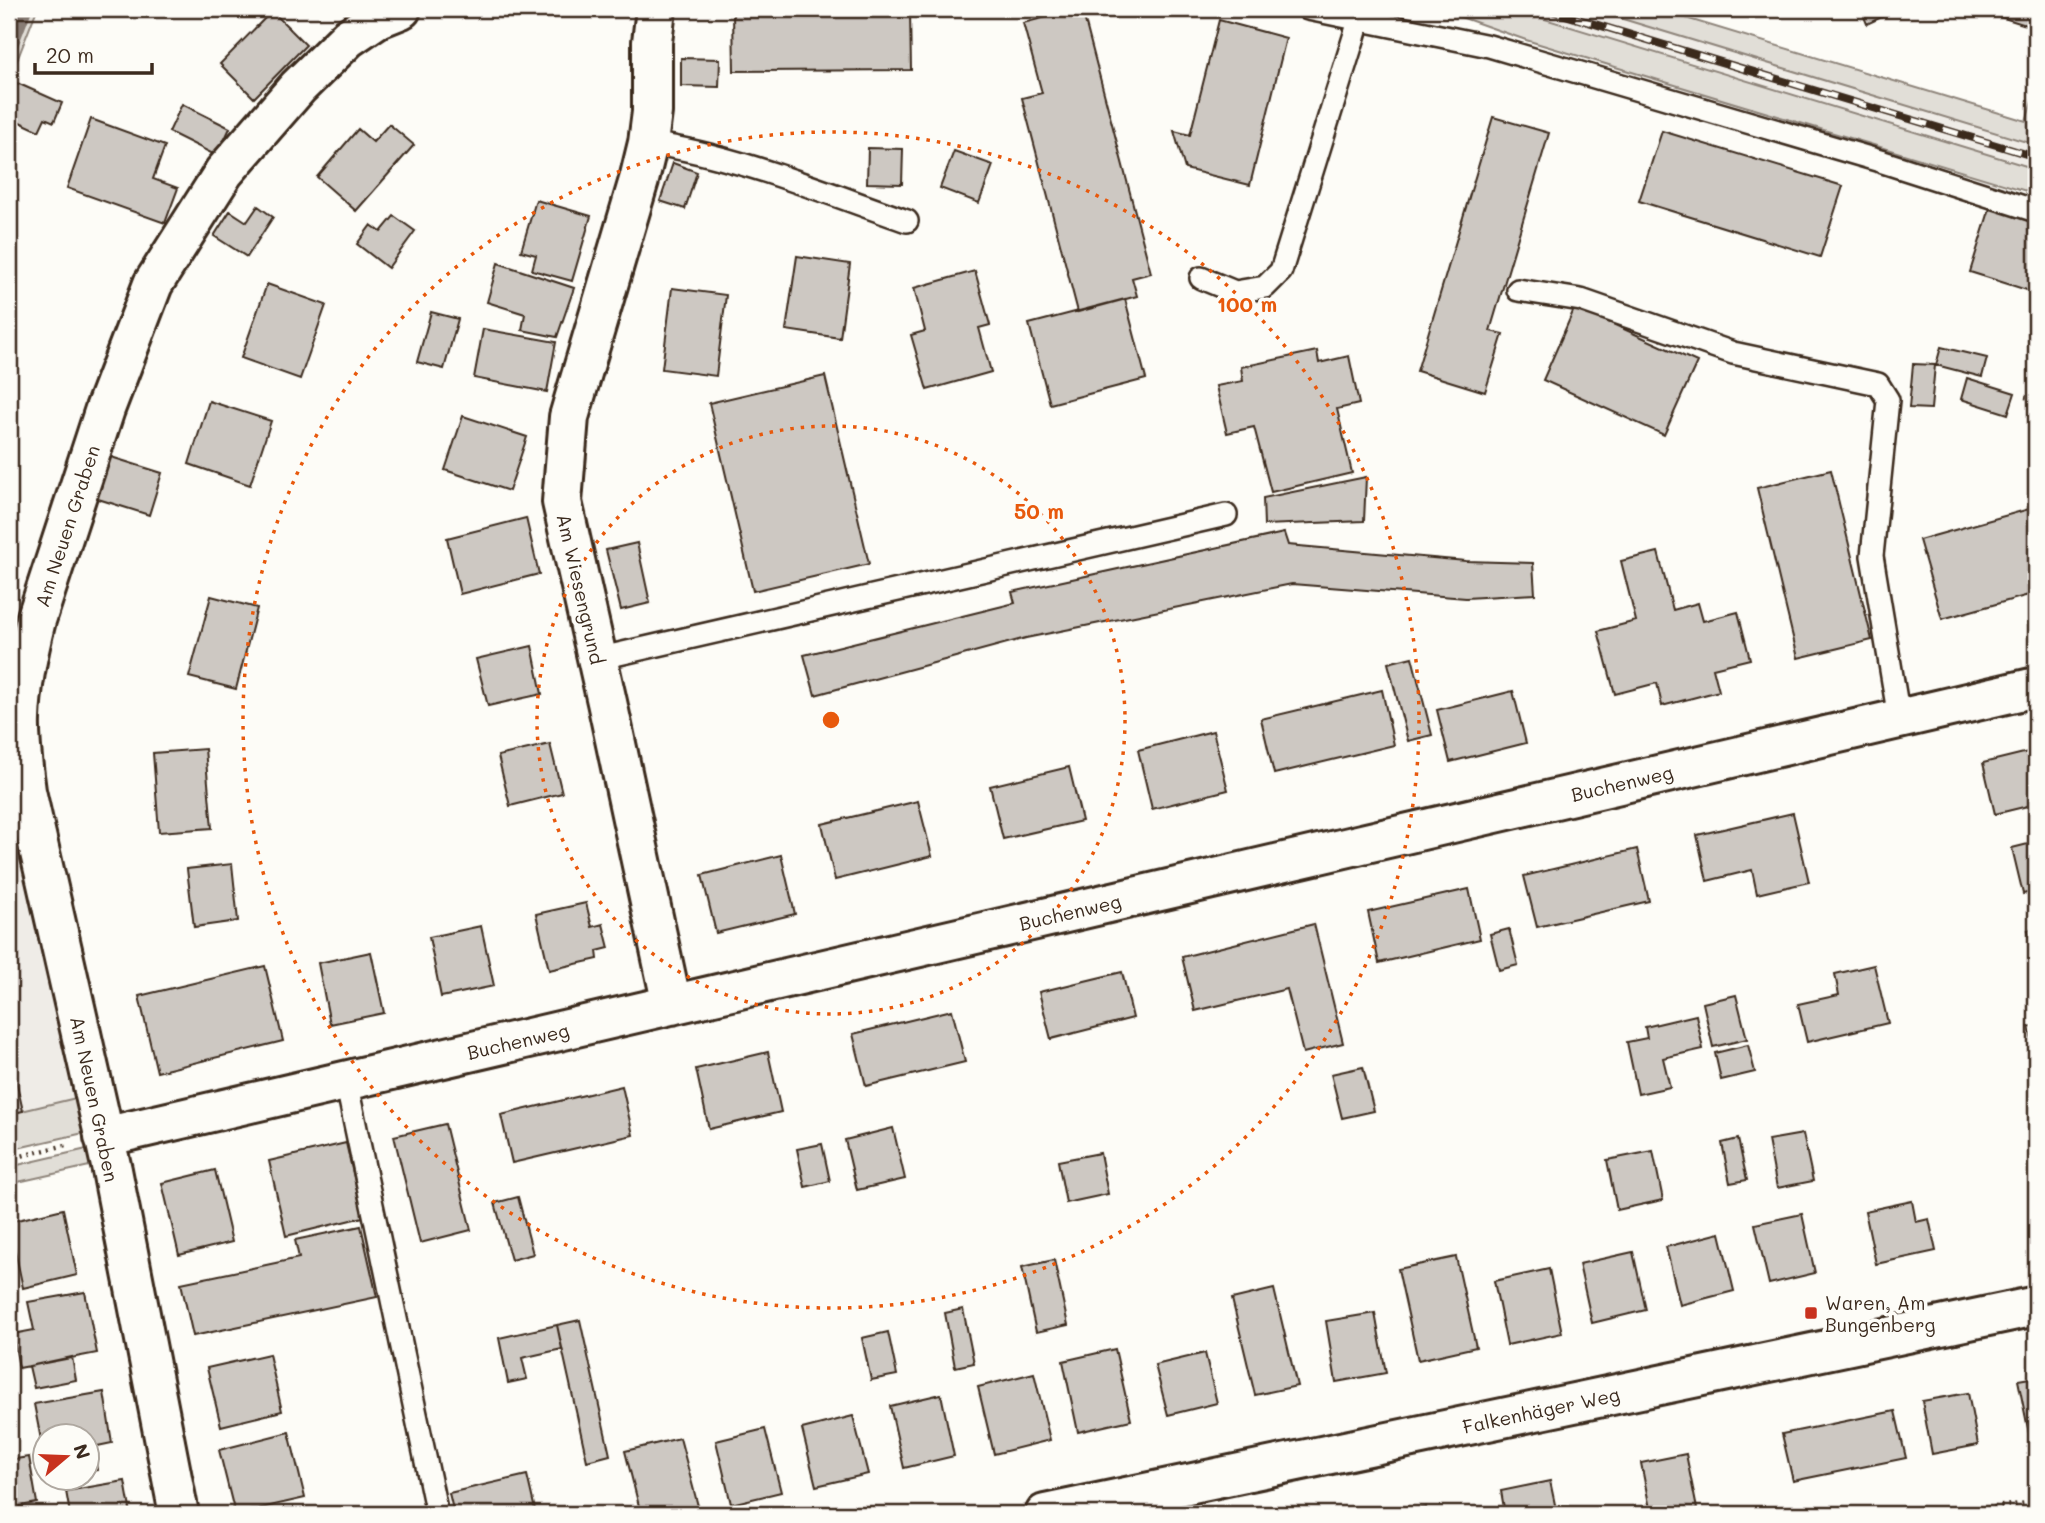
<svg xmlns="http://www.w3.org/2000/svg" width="2045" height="1523" font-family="Mali,sans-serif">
<rect width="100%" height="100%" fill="#fdfcf7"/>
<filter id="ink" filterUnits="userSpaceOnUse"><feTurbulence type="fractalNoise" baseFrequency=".0143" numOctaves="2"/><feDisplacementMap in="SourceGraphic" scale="14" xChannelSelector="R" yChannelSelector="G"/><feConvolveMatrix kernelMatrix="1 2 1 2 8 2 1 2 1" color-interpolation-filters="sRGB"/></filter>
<g filter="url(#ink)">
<path fill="#efece7" d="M1512,9H1590L2036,145V169Z
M9,791L80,1097L9,1114Z"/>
<path fill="#e1ded7" stroke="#8e847a" stroke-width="2" d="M9,9H37L9,81Z
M1438,9H1512L2036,169V194L1526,40Z
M1590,9H1656L2026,121L2036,89V145Z
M80,1097L88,1132L9,1150V1114Z
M91,1148L94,1165L9,1184V1167Z"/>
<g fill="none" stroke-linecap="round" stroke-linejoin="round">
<path stroke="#887d74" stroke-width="12" d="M9,53L26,9"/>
</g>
<path fill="#cdc8c2" stroke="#3b2a1e" stroke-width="2" d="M1078,9H1082L1151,273L1132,278L1137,296L1078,312L1022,98L1042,93L1023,23Z
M1861,9H1899L1867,24Z
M1975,9H2032L2026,25Z
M272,11L306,45L254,98L220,64Z
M910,11L911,70L734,71L733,12Z
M1219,20L1286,38L1250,185L1185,169L1174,131L1190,135Z
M681,58L720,59L719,87L681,86Z
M17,83L62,103L54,122L45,118L39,131L9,117V103Z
M182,104L230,128L217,156L169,132Z
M1493,117L1549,133L1490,331L1503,334L1485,392L1417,371Z
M91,119L165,146L153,179L178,188L165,223L67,188Z
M389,124L414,145L356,211L317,177L358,129L373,142Z
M1662,131L1843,186L1820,257L1639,201Z
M868,148L903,149L902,184L867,183Z
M954,151L993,165L979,203L940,188Z
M673,163L697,172L685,209L660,201Z
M536,200L591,216L572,281L532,270L536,255L521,251Z
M258,206L273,217L247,257L214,236L230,211L247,222Z
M1990,208L2036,223V293L1970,272Z
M394,216L415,231L388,268L357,244L371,225L381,232Z
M797,256L850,264L840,338L786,330Z
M498,263L574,288L557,337L522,330L525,314L487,302Z
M975,271L990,325L979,328L991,372L927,390L911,335L925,331L914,288Z
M267,284L326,305L300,379L241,358Z
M672,288L726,295L716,376L662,369Z
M1125,299L1146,379L1050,404L1029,324Z
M1575,307L1697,362L1664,435L1543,380Z
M431,312L458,319L444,369L417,362Z
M483,329L556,342L547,392L474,378Z
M1941,347L1987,358L1982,377L1936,365Z
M1317,351L1319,363L1349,356L1359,404L1337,409L1352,473L1271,492L1254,427L1227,433L1216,386L1243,381L1241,367Z
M1913,364L1935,365L1931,409L1909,408Z
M825,376L869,564L753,591L709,403Z
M1967,378L2015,393L2008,414L1961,399Z
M209,401L271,421L250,485L189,464Z
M463,416L527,437L509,491L445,470Z
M108,456L162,473L149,515L95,498Z
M1831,470L1872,640L1798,658L1757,488Z
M1366,477L1364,521L1264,525L1263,498Z
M2036,507V593L1942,619L1919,540Z
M526,518L539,574L460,594L447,538Z
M1284,533L1288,545L1466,561L1533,563L1535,594L1466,598L1292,584L1026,638L815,695L804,655L1015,603L1012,592Z
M637,543L650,603L621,610L606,550Z
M1658,552L1673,610L1698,603L1703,621L1738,612L1750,659L1713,668L1719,691L1662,706L1657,683L1615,694L1598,631L1636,621L1621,561Z
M211,596L257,608L236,689L189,677Z
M532,646L542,694L488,706L476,659Z
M1412,657L1432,735L1408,741L1388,663Z
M1382,690L1394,745L1274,774L1261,719Z
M1513,691L1526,743L1450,762L1437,710Z
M1213,731L1228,790L1152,809L1138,750Z
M550,744L562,793L510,806L498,756Z
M205,749L212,828L159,832L153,753Z
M2036,750V804L1995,814L1983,763Z
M1069,767L1082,821L1003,839L990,786Z
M918,801L932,856L835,880L822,824Z
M1793,813L1809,882L1757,894L1752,870L1707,881L1697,835Z
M2036,842V891L2023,894L2012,848Z
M1637,849L1649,901L1537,927L1524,876Z
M781,855L795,914L716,933L702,875Z
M232,864L238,921L194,927L187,869Z
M1469,889L1480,939L1379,963L1368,912Z
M586,903L592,927L603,924L609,948L597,951L598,959L549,970L536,914Z
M1314,924L1343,1043L1303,1053L1287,989L1195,1011L1182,957Z
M481,926L494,986L441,997L429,937Z
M2036,928V964L2028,930Z
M1509,929L1518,965L1499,970L1490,934Z
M371,952L384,1013L330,1024L318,963Z
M1874,965L1888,1023L1807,1042L1798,1004L1839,995L1835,974Z
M265,966L283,1041L157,1072L139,996Z
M1122,972L1133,1018L1051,1039L1039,992Z
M1736,995L1747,1039L1713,1047L1703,1003Z
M952,1010L965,1062L866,1086L853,1034Z
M1696,1015L1703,1049L1663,1058L1670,1087L1638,1094L1627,1042L1647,1038L1645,1027Z
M2036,1025V1058L2029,1027Z
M1748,1045L1755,1072L1721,1080L1715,1053Z
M9,1049L23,1111L9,1114Z
M768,1052L781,1112L709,1129L696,1069Z
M1363,1067L1374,1111L1342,1118L1331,1074Z
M622,1086L633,1135L512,1163L501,1115Z
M445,1124L471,1230L420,1243L394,1136Z
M893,1128L905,1179L857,1190L845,1140Z
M1803,1134L1813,1181L1777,1188L1768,1140Z
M1738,1139L1747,1180L1730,1183L1722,1143Z
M346,1143L363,1217L286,1236L269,1161Z
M822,1144L830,1181L805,1187L797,1149Z
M1653,1151L1663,1200L1617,1210L1607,1160Z
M1100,1153L1108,1194L1066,1203L1058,1161Z
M215,1170L232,1242L179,1255L162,1183Z
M518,1197L533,1254L511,1260L495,1203Z
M1912,1201L1916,1222L1929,1219L1936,1251L1876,1264L1865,1211Z
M63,1209L77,1275L23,1288L9,1222Z
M1802,1214L1815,1273L1769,1284L1755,1224Z
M361,1226L377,1297L193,1336L181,1283L299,1258L295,1240Z
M1720,1233L1734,1291L1680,1305L1666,1247Z
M1633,1252L1646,1310L1592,1323L1579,1264Z
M1456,1257L1476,1347L1418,1360L1398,1269Z
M1054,1260L1068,1325L1036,1332L1022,1267Z
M1549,1269L1562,1333L1507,1345L1494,1281Z
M1274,1289L1297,1386L1255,1395L1232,1299Z
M85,1292L97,1353L19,1368L13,1334L34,1330L28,1302Z
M963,1309L974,1363L955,1367L945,1313Z
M1375,1313L1386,1373L1336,1382L1326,1321Z
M580,1320L610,1455L587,1461L557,1325Z
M557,1325L562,1349L522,1358L527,1379L508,1383L499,1338Z
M888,1332L897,1375L871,1380L862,1338Z
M1115,1349L1131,1420L1078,1432L1063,1361Z
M1205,1353L1217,1403L1168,1415L1155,1365Z
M269,1354L282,1411L221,1426L207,1368Z
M72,1357L76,1380L34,1388L29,1366Z
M1034,1373L1050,1440L994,1454L978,1387Z
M2036,1377V1447L2032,1448L2018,1380Z
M104,1392L112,1443L88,1448V1436H46V1455H44L34,1404Z
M1968,1393L1978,1445L1932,1454L1922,1401Z
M941,1394L954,1456L904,1468L890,1406Z
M1895,1411L1906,1458L1793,1481L1782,1434Z
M853,1416L868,1474L816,1486L802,1429Z
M765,1429L781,1492L731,1504L716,1441Z
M289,1432L305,1498L235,1514L219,1450Z
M680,1438L698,1506L664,1514H641L625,1451Z
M94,1450L97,1470L88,1471V1451Z
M1686,1454L1697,1509L1670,1514H1651L1641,1463Z
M29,1457L37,1503L9,1508V1460Z
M527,1475L536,1514H454L449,1493Z
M125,1481L131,1514H70L66,1491Z
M1550,1481L1557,1514H1505L1501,1491Z
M1426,1507L1427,1514H1391Z"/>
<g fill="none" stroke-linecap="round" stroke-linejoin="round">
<defs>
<path id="lane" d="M1308,9L1489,46L1880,161L2036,211
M648,143C735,155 824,192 907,221
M1201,278L1235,292L1265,287L1281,271L1359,21
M1518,290L1581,300L1733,353L1878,384L1888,400L1872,556L1899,718
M597,659L1226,515
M346,1081L437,1514"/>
<path id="street" d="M656,9L652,42V112L648,143L639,180L569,417L562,502L607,702L672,1005
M104,1137L2036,687
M179,1514L112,1170L26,791C23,767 19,743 20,719C21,686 28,652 36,620L105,409L153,284L224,172L298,87L348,38L376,19L401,9"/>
<path id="secondary" d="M1045,1514L2036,1306"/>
</defs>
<use href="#lane" stroke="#3b2a1e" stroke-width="26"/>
<use href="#street" stroke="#3b2a1e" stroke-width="44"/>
<use href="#secondary" stroke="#3b2a1e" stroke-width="44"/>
<path stroke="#3b2a1e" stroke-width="4.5" stroke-dasharray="2 5" stroke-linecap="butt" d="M2025,397L2036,399
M9,1159L66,1145
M1938,1514L2036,1502"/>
<use href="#lane" stroke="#fdfcf7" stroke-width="21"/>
<use href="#street" stroke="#fdfcf7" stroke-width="38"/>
<use href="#secondary" stroke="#fdfcf7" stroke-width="38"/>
<defs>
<path id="rail" d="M1545,9L2036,157"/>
</defs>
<use href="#rail" stroke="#3b2a1e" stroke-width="8"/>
<use href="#rail" stroke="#fdfcf7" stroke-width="5" stroke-dasharray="16" stroke-linecap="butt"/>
</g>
</g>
<g fill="none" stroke="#e8590c" stroke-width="3.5" stroke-dasharray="3.5 7">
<circle cx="831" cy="720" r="294"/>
<circle cx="831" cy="720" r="588"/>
</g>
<rect fill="#c8321e" stroke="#fdfcf7" stroke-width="2.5" x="1804" y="1306" width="14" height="14" rx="3.5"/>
<g text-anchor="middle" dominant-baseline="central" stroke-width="7" stroke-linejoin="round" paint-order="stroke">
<g font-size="19" fill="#3b2a1e" stroke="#fdfcf7">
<text transform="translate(67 526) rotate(-72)">Am Neuen Graben</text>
<text transform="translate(581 589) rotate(77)">Am Wiesengrund</text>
<text transform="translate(1622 783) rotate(-13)">Buchenweg</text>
<text transform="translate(1070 912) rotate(-13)">Buchenweg</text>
<text transform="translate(518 1041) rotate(-13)">Buchenweg</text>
<text transform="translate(95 1099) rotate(78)">Am Neuen Graben</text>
<text transform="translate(1541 1410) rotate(-12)">Falkenhäger Weg</text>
</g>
<g font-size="19" fill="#3b2a1e" stroke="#fdfcf7" text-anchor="start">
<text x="1825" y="1302">Waren, Am<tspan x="1825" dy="22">Bungenberg</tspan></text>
</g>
</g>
<circle cx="831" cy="720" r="10" fill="#e8590c" stroke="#fdfcf7" stroke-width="3.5"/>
<g font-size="21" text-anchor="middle" font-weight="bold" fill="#e8590c" stroke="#fdfcf7" stroke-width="7" stroke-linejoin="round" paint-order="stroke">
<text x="1247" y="312">100 m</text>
<text x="1039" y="519">50 m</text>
</g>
<rect width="2045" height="1523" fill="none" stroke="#fdfcf7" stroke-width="35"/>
<rect x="18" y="18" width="2010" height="1488" fill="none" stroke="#3b2a1e" stroke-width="2.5" filter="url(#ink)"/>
<g transform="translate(66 1457) rotate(71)"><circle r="33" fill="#fdfcf7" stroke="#afa8a0" stroke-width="2"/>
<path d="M0-5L12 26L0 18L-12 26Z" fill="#c8321e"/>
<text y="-10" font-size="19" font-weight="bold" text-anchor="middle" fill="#3b2a1e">N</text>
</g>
<path d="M35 63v10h117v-10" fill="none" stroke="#3b2a1e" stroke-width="3.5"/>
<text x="46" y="63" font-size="21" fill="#3b2a1e" stroke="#fdfcf7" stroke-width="5" paint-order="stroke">20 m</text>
</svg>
